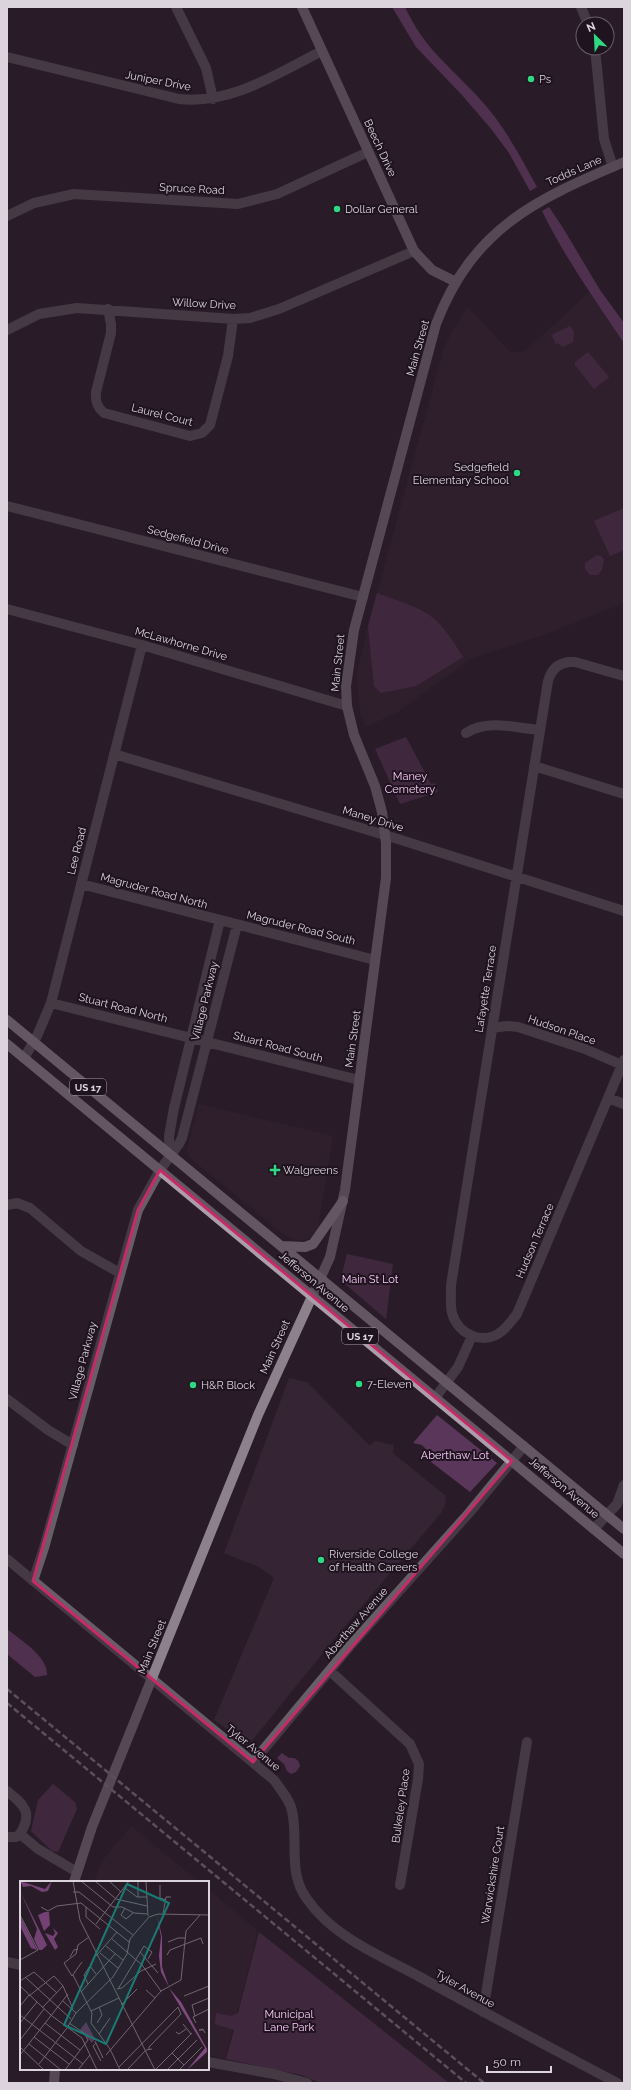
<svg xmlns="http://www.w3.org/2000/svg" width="631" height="2090" font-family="Raleway,sans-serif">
<rect width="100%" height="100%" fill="#291c28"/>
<path fill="#352534" d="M594,288L624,332V603L546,634L472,658L396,713L365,727L360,712L357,674L368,626L444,348L454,328L468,307L511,353L525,351Z
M199,1104L333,1136L318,1227L312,1237L300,1241L286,1236L189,1157L187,1149Z
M289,1378L307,1382L370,1446L375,1441L394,1445L393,1453L446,1496L445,1505L441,1513L335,1638L251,1742L236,1736L214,1720L274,1578L259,1567L224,1553Z
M131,1826L199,1882H94L102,1861Z
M208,1889L258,1931L225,2059L208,2055Z"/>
<path fill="#5a365a" d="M570,326L574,331L573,342L563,347L557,343L555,344V341L552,337L553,334Z
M588,352L609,377L594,389L575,365V362Z
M624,508V550L610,556L594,521Z
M597,555L601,556L604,559L602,570L598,575H590L585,569V563Z
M377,593C427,612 434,609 463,657L416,686L381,693L374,686L368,626Z
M406,737L431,784L435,783L438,792L400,804L375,749Z
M347,1254L393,1264L386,1319L345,1284L342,1274Z
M437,1415L497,1463L470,1492L431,1462L434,1457L422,1445L413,1443Z
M53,1784L75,1802L77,1809L58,1852L52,1851L31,1831L38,1800Z
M259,1932L449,2083H321L301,2075L226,2059L234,2030L215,2024L216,2013L232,2016L238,2013Z"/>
<path fill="#7f4b7f" d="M392,7H405C425,50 448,64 478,97C503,123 520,156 537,187L530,191L509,153L492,130L462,95L416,47Z
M549,207L563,228L600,290L624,323V343C595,300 565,258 542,211Z
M7,1629C20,1640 48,1656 47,1675L35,1677L7,1654Z
M282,1753L289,1758C295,1757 299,1760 300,1766L296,1772L291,1774L287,1771L284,1764L277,1758Z"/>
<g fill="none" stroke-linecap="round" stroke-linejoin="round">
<path stroke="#665f65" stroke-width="10" d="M176,7L206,68L213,99
M581,7L588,24
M595,48L604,139L613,167
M7,57L179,99C231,105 278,73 322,51
M7,216L34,203L74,194L238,204L277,194L368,152
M108,309L111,324V333L96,392C95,401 97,407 104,413L190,436L202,433L210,425L228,356L233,319
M7,330L39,314L77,308L233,319L250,318L279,309L414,251
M7,506L363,597
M7,609L142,645L347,706
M624,676L575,662C561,661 552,667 548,681L451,1285C451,1294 450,1304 452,1313C458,1335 484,1346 502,1331C508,1326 512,1320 517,1314L624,1060
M466,733C488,719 516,728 540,730
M114,754L398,839L624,911
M534,766L624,794
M81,884L375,960
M51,1003L359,1080
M492,1028L507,1026L518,1027L585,1049L622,1065
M24,1058L37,1036L51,1003L142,645
M608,1098L624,1104
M170,1155L169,1136L174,1108L220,920
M7,1205L17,1203L30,1208L81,1251L120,1273
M435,1398L458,1367L472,1336
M7,1399L48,1430L73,1445
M594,1529L617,1504L624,1485
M7,1559L274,1780C281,1790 290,1800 292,1811C299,1841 287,1872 307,1899C333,1937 381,1956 420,1977C485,2013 551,2048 617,2083
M33,1581L44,1548L138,1210L160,1170L179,1144L182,1138L237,925
M330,1671L410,1744L419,1764L418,1779L400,1885
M253,1762L350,1646L469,1513L524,1446
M7,1791C23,1804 34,1812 20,1834
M20,1834L38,1849L77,1872
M7,1837H16L20,1834
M7,1962L21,1965
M483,2012L527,1742
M208,2062L274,2074L307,2083"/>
<path stroke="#8d828c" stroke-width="10" d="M302,7L414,251L432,270L456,282
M74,1882L92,1827L258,1415L330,1257L345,1190L386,878V843L382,812L375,786L354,735L347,706L346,686L354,630L436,324C473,228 535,200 624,162
M54,2083L55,2069"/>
<path stroke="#ab9dab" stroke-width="10" d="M7,1020L624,1529
M7,1044L624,1554
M282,1246L305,1247L313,1244L343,1201"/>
<path stroke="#998f99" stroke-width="2.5" stroke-dasharray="6 3" stroke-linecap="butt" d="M7,1689L484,2083
M7,1703L466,2083"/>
</g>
<path d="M0 0H631V2090H0ZM160,1170L512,1461L253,1762L33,1581L138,1210Z" fill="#291c28" fill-opacity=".55" fill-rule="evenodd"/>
<path fill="none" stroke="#c52b68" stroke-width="3" stroke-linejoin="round" d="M160,1170L512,1461L253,1762L33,1581L138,1210Z"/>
<g fill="#2fd883" stroke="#1f131f" stroke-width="1.5">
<circle cx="531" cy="79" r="4"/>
<circle cx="337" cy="209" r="4"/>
<circle cx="517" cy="473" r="4"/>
<path d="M273 1164h4v4h4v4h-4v4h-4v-4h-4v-4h4z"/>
<circle cx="359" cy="1384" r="4"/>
<circle cx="193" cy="1385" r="4"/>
<circle cx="321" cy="1560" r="4"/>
</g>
<g text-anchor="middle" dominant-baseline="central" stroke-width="4" stroke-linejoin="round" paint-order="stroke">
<g fill="#1f131f" stroke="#a39aa3" stroke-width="1">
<rect x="70" y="1079" width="36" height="16" rx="3"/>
<rect x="342" y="1328" width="36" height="16" rx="3"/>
</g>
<g font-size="10" font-weight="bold" fill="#dcd4dc">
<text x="88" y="1087">US 17</text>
<text x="360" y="1336">US 17</text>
</g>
<g font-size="11" fill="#dcd4dc" stroke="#1f131f" text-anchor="start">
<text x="539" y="79">Ps</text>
<text x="345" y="209">Dollar General</text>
<text x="509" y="467" text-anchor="end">Sedgefield<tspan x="509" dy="13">Elementary School</tspan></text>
<text x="283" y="1170">Walgreens</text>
<text x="367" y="1384">7-Eleven</text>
<text x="201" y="1385">H&amp;R Block</text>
<text x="329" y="1554">Riverside College<tspan x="329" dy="13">of Health Careers</tspan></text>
</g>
<g font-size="11" fill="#dcd4dc" stroke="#1f131f">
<text transform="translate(158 81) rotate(11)">Juniper Drive</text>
<text transform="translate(380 148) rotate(65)">Beech Drive</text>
<text transform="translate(574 171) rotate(-24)">Todds Lane</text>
<text transform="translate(192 189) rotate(3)">Spruce Road</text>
<text transform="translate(204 304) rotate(3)">Willow Drive</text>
<text transform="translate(418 348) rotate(-74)">Main Street</text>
<text transform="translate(162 415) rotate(14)">Laurel Court</text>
<text transform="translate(188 540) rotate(15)">Sedgefield Drive</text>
<text transform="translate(181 644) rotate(16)">McLawhorne Drive</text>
<text transform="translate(338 663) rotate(-84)">Main Street</text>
<text transform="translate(373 819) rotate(17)">Maney Drive</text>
<text transform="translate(77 851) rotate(-76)">Lee Road</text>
<text transform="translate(154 891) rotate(15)">Magruder Road North</text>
<text transform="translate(301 928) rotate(14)">Magruder Road South</text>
<text transform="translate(486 989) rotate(-81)">Lafayette Terrace</text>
<text transform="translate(205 1001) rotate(-76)">Village Parkway</text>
<text transform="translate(123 1008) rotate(14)">Stuart Road North</text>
<text transform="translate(562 1030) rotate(19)">Hudson Place</text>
<text transform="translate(353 1039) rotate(-82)">Main Street</text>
<text transform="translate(278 1047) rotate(15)">Stuart Road South</text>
<text transform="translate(535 1241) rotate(-67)">Hudson Terrace</text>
<text transform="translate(314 1282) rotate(40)">Jefferson Avenue</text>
<text transform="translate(275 1347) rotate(-66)">Main Street</text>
<text transform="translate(83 1361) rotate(-75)">Village Parkway</text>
<text transform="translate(564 1488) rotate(40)">Jefferson Avenue</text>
<text transform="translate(356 1623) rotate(-49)">Aberthaw Avenue</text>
<text transform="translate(152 1647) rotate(-68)">Main Street</text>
<text transform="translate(253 1748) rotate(39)">Tyler Avenue</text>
<text transform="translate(401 1806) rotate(-82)">Bulkeley Place</text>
<text transform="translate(493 1875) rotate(-81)">Warwickshire Court</text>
<text transform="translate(465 1989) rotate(29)">Tyler Avenue</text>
</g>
<g font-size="11" fill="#f8caf7" stroke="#1f131f">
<text x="410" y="776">Maney<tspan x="410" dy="13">Cemetery</tspan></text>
<text x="370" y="1279">Main St Lot</text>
<text x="455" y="1455">Aberthaw Lot</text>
<text x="289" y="2014">Municipal<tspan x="289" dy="13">Lane Park</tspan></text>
</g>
</g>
<g transform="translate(20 1881)">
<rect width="189" height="189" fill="#291c28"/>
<path d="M66,141L75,158L72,162L60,149Z" fill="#5a365a"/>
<path d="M0,0L25,8L32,0L28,10L22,11L11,5L3,6ZM0,10L27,64L22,69H19L14,58L17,48ZM25,31H29L30,44L24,50L18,34ZM0,35L17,69L11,67L0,45ZM33,47L38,52L34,58L38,66L35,69L25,52L33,55L35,52Z" fill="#744174"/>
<path d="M137,34L142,56V86L149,106L141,91L139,75L141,56ZM149,107L161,121L187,168V171L167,189L185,167Z" fill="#7f4b7f"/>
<path fill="none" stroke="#716670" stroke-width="1" d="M53,0L60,39L135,189M61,0L93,26H102L114,32L127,33M75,0L96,18L127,25M89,0L101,11M99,0H118M118,0V16M126,0L128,35M140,4V17L146,19M105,7L117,16H127M53,11H59L113,54M21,26L28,30L37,25L61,22L109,61M66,26V36L80,48M105,27L101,34L106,38L113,32M143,33L146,16H151M0,34L18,69L0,79M76,43L109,0M92,58L122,84L141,110M148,61L158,57H165M86,65L103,79M120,71L138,92M80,72L98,87M147,74L150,69L181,57L183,63M76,75L97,51M50,76L54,69L58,68M62,81L52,95L44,82L56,73L58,64L69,56M53,94L72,132L71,142L90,168L100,189M5,96L51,138M0,100L14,91L37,112M68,103L64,94L70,85L76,93M0,105L32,135L62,157L77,189M97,108L102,107L121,90L136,83M98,108L124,65L132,71L128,78M126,109L135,117M61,111L95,73M9,115L34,95L43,105L53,128M164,115L189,105M43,120L56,132M101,124L117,108M0,125L9,114M22,127L43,105M71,130L99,117M0,134L63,183M175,135L172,124L189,117M0,142L17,121M25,142L60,169M77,142L82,134L79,126M176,142L173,136L189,128M163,143L171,153M47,147L56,132L93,96L107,73L110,58L129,36L138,33L189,34M183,149H179L183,148L185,152M156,151L159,153L166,148M79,153L90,137M14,156L49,183M0,159L24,128M75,160L83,177M76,162L73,165L81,180M9,163L41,189M0,166L24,189M152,172L164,184M0,174L48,113M86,174L141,110L161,99L166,50L180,34M19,183L47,147M99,186L158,126L161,133L129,166V169M45,189L68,159L64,152L49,142M58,189L70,174M107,189L126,169L132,168M135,189L172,152M147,189L177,159M159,189L182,166"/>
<path fill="#197b74" fill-opacity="0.15" stroke="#197b74" stroke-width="2" d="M107,3L149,22L86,163L44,144Z"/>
<rect width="189" height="189" fill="none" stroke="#dcd4dc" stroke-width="2"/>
</g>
<rect width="631" height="2090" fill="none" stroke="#dcd4dc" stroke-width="16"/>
<g transform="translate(595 36) rotate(336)"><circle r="19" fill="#1f131f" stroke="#6b606b"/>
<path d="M0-3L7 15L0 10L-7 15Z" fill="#2fd883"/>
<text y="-6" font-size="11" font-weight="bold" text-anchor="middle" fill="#dcd4dc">N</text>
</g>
<path d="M487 2066v6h64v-6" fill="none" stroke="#dcd4dc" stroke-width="2"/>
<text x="493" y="2066" font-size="12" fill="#dcd4dc" stroke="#1f131f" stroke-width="3" paint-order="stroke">50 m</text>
</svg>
